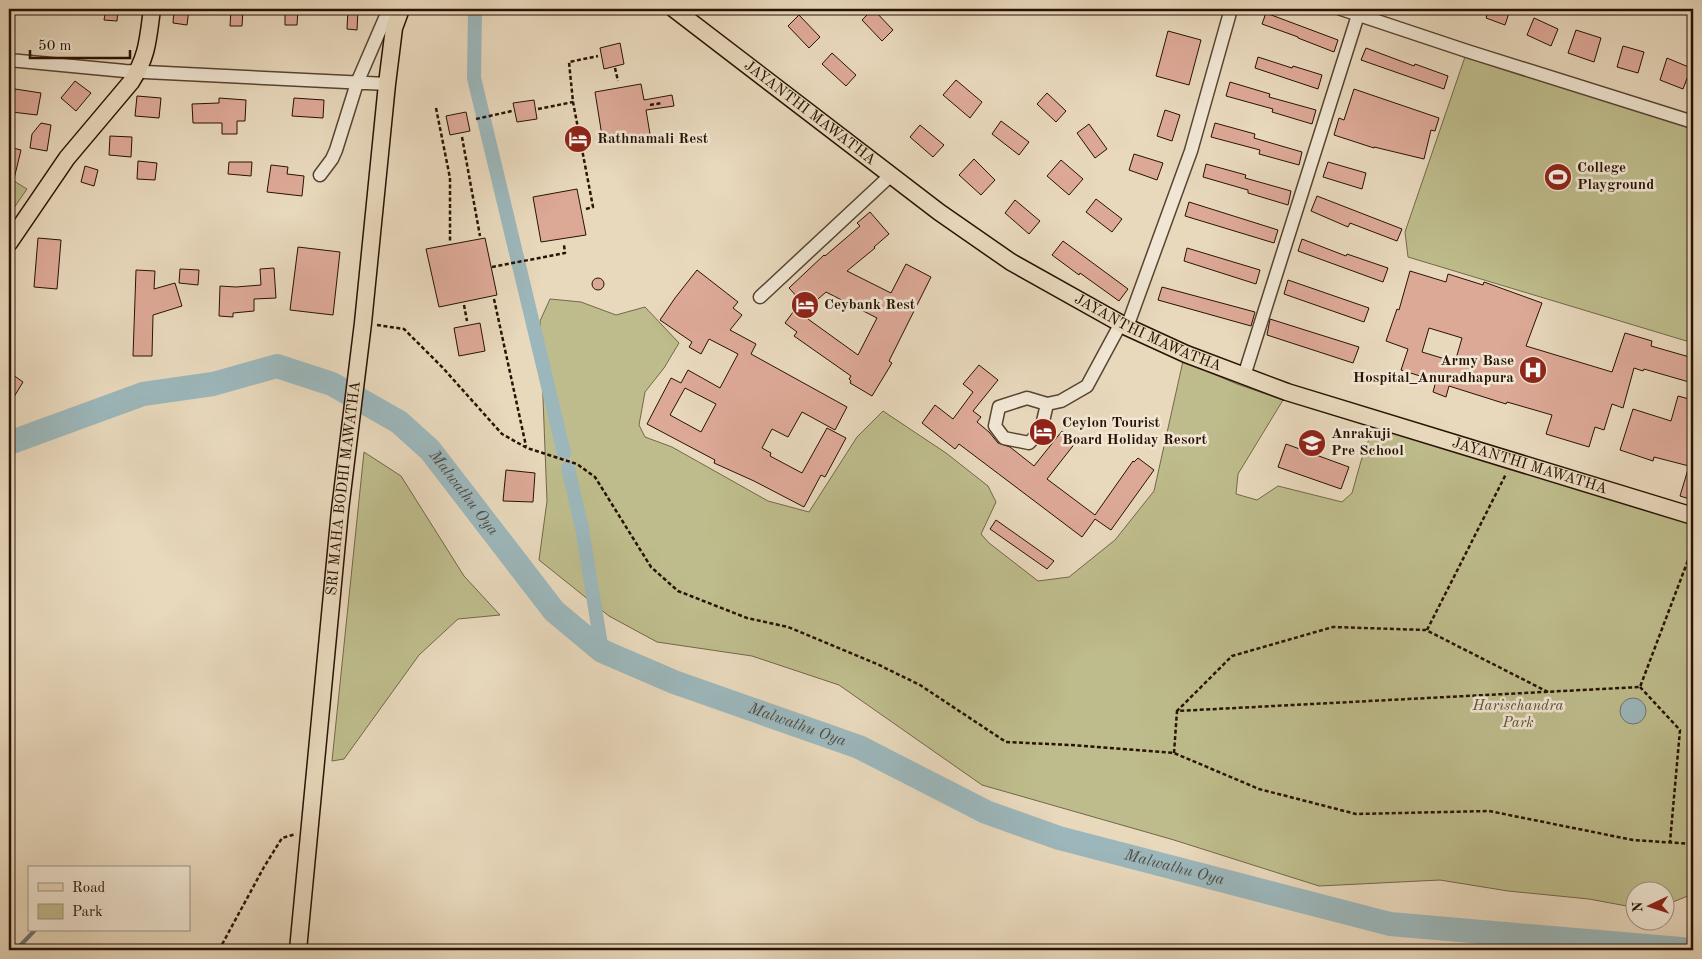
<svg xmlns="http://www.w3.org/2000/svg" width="1702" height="959" font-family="'Old Standard TT',serif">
<rect width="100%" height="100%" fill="#e8d8bc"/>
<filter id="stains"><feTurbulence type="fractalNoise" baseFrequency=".004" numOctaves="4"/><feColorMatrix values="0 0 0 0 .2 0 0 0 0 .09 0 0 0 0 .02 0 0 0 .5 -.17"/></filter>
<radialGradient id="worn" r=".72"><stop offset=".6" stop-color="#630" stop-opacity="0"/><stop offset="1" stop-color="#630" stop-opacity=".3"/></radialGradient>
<path fill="#bebc8c" stroke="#736748" d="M1467,51L1693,122V343L1408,257L1405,232Z
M9,178L27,189L9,215Z
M550,299L581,302L616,315L645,307L679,343L664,368L645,392L639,425L645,437L672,447L768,501L809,512L857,437L883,411L946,453L988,486L996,502L981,534L989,543L1038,581L1069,577L1115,540L1154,491L1183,361L1237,384L1283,400L1238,474L1236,494L1257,500L1278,486L1342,502L1352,493L1361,461L1374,425L1693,522V894L1665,905L1664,892H1634V907H1632L1589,899L1508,891L1440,880L1319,886L1174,840L982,785L839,685L752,656L657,642L609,616L539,560L547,501L540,321Z
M364,452L401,476L464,576L500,615L458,619L419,655L344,759L332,761Z"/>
<path fill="#9cb7bb" stroke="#6e7571" d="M1620 711a13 13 0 1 1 26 0a13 13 0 1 1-26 0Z"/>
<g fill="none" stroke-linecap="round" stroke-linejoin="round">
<path stroke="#6e7571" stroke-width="4" d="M16,950L35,930"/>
<path stroke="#9cb7bb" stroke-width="14" d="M475,9L474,78L564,453
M568,468L582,528L602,651"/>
<path stroke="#9cb7bb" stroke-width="24" id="s1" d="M9,443L143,394L213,384L277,366L332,384L399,422L430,450L554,611L602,651L674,682L859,747L986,812L1059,838L1390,924L1693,950"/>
</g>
<path fill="#dda997" stroke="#281203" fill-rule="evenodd" d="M106,9H118L117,21L104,20Z
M174,9H189L187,25L173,23Z
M231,9H243L242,26H230Z
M285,9H298L297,25H285Z
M348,9H358L357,30L347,29Z
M873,9L893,30L882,41L862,20Z
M1489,9H1507L1506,12L1509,13L1505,25L1486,18Z
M1266,13L1338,40L1334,52L1298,38V37L1262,24Z
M799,15L820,37L809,48L788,26Z
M1534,18L1558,29L1551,46L1527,35Z
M1576,30L1601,38L1594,62L1568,53Z
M1168,31L1201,40L1189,85L1156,76Z
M620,43L624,64L604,69L600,48Z
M1623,46L1644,52L1638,73L1617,67Z
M1366,48L1414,66L1415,64L1448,76L1444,89L1361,60Z
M832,53L856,75L846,86L822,64Z
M1258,57L1292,68L1293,66L1322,75L1318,89L1255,68Z
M1667,58L1691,68L1683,89L1660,80Z
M956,80L982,102L970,118L943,95Z
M75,81L91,93L76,111L61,98Z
M1230,82L1270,94L1269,97L1316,110L1312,124L1272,112L1273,109L1226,96Z
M641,84L644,100L672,95L674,106L646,110L650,134L603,142L595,92Z
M15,89L41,93L37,115L12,112Z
M1354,89L1439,118L1435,131L1431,130L1424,159L1374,147V148L1334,135L1339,118L1344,120Z
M1047,93L1066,111L1056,122L1037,104Z
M137,96L161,98L159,118L135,116Z
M219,98L246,100L245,121H237V134H222V123H193L192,104L219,103Z
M294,98L324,100L323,118L292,116Z
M534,100L537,119L517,122L513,103Z
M1165,110L1180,115L1172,141L1157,136Z
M466,112L470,131L450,135L446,116Z
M1001,121L1029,142L1019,155L992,134Z
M41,123L51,125L47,151L30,148L32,134Z
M1215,123L1255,134L1254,138L1302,152L1299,165L1259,154L1260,150L1211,137Z
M1089,124L1107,149L1095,158L1077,133Z
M920,125L944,145L933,157L910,137Z
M110,136L132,137L131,157L109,155Z
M9,147L21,150L13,183H9Z
M1134,154L1163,163L1157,180L1129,170Z
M974,159L995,180L981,195L959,175Z
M1061,160L1083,179L1069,195L1047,176Z
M138,161L157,163L155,180L137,179Z
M229,162H252L251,176L228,174Z
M1328,162L1366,173L1362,189L1323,177Z
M1206,164L1246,175L1245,178L1291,191L1288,205L1248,193V190L1203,177Z
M271,165L288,167L287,174L304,176L302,196L267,192Z
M85,166L98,170L94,186L81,182Z
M577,189L586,235L541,242L533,197Z
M1317,196L1402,229L1397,241L1350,223L1348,227L1311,211Z
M1096,199L1122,219L1112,232L1086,212Z
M1015,200L1040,221L1029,234L1005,213Z
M1189,202L1278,230L1274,243L1185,216Z
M870,212L889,234L874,247L875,248L847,271L891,293L906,264L931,277L889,361L892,363L872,396L850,383L851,381L849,379L851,376L794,336L797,332L785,323L801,301L789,288L824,255L825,256L860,226L857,223ZM826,292L877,318L858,355L801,314Z
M38,238L61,240L57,289L34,287Z
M485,238L497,295L439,307L426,249Z
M1302,239L1346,256L1347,254L1388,268L1383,282L1298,251Z
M1063,241L1128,289L1119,301L1080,273L1079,275L1052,255Z
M298,247L340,252L333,315L290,310Z
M1187,248L1260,270L1256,284L1184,261Z
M274,268L276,298L254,299V311L233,313V317L219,316L220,286L236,287L261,285L260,269Z
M180,269L199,270L198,285L179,283Z
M136,270L155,271L154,289L175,283L182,306L153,315L152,356H133Z
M697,270L738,302L733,308L742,315L730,330L756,344L751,354L847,407L835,430L802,412L788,437L772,429L762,448L771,453L770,456L802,473L827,428L846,438L825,477L821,475L804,507L754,481L714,463L715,460L647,424L671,378L681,383L688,370L720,388L738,354L709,339L701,354L689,347L692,342L660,320L675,298ZM685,388L716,404L701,432L670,415Z
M1410,271L1446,282L1448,274L1483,285L1484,282L1542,303L1526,346L1612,372L1625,333L1652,341L1651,346L1693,358V368L1689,382L1644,369L1643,371L1634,368L1623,408L1612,404L1604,430L1595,427L1589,447L1546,434L1552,415L1507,402L1506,404L1449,386L1446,397L1433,392L1436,381L1401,370L1408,349L1386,341L1397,309L1399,310ZM1429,328L1462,338L1455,362L1422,352Z
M592 284a6 6 0 1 1 12 0a6 6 0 1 1-12 0Z
M1288,280L1369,308L1364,322L1284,294Z
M1162,287L1255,312L1251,326L1158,300Z
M1270,319L1359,347L1353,363L1267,335Z
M480,323L485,351L459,356L454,328Z
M979,365L998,380L973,411L981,417L977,422L989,432L998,443L1010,447L1034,466L1062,431L1076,442L1047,479L1095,515L1133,461L1134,462L1138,458L1154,470L1111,530L1095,519L1082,537L959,444L955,449L922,423L935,405L953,419L973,392L963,384Z
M9,372L23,382L9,405Z
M1678,396L1693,400V500L1680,496L1689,466L1654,457L1653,461L1620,450L1633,409L1671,421Z
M1286,444L1349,467L1341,489L1278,467Z
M506,470L535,473L533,502L503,501Z
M996,520L1054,561L1047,569L990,529Z"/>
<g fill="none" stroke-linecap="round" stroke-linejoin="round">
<defs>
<path id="minor" d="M1341,9L1467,51L1693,122
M9,60L125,71L387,84
M320,175L332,159L336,150L357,83L389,9
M760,297L891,175
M1127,327L1191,151L1231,9
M1244,376L1358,15
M1047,404L1041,430L1029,443L1004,438L995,426L999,407L1027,398L1047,404L1061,401L1087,386L1121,323"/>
<g id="major">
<path id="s2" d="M674,9L939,212L1011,262L1127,327L1186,354L1287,392L1693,516"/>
<path d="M9,243L67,158L131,82C148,56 148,38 152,9"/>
<path id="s3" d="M298,950L340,510L363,323L387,84L394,28L401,9"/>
</g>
</defs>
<use href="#minor" stroke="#584431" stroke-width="15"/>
<use href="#major" stroke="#281203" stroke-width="19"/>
<path stroke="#281203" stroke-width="2.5" stroke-dasharray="4 2.5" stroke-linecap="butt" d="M615,68L618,81
M650,105L662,103
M436,108L450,178V241
M538,109L573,102
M476,119L512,111
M462,137L480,236
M586,209L593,207L573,102L569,62L598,56
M492,267L565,253L564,245
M494,299L526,446
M464,305L467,321
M377,325L404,329L443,368L502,434L527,448L577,464L595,477L651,567L678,591L747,618L788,627L877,664L920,685L1006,742L1071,745L1174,753L1259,789L1356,814L1489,811L1633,840L1693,844
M1427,630L1506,474
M1640,687L1680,730L1670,842
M1548,692L1426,630L1333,627L1232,656L1177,711L1640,687L1693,547
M1174,753L1177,711
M219,950L264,867L282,838L296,834"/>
<use href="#minor" stroke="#f0e6d3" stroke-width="12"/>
<use href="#major" stroke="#e8d8bc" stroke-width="16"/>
</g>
<defs>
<symbol id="hotel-disc" viewBox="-11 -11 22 22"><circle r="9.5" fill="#8f2418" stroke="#f0e6d3"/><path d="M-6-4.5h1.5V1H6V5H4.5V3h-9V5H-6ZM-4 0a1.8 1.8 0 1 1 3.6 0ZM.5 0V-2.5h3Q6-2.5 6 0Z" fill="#fff"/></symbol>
<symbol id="stadium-disc" viewBox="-11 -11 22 22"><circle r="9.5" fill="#8f2418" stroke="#f0e6d3"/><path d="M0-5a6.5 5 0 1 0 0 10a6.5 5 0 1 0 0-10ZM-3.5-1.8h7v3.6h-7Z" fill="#fff"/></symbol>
<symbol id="hospital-disc" viewBox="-11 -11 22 22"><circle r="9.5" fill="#8f2418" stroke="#f0e6d3"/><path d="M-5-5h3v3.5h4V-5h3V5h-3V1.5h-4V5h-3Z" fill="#fff"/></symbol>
<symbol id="school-disc" viewBox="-11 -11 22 22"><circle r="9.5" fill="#8f2418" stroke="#f0e6d3"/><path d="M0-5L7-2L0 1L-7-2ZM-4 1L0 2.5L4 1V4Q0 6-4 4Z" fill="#fff"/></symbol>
</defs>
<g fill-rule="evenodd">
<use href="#hotel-disc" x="562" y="123" width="32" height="32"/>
<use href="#stadium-disc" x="1542" y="161" width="32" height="32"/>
<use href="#hotel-disc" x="789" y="289" width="32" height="32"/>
<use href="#hospital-disc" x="1517" y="354" width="32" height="32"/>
<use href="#hotel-disc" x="1027" y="416" width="32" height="32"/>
<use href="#school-disc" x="1296" y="427" width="32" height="32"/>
</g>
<g text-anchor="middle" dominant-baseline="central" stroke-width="5" stroke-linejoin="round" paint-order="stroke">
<g font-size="15" fill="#281203" stroke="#f0e6d3">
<text stroke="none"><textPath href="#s2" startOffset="171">JAYANTHI MAWATHA</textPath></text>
<text stroke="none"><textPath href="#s2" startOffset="576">JAYANTHI MAWATHA</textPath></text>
<text stroke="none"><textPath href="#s2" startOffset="981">JAYANTHI MAWATHA</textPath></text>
<text stroke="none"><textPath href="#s3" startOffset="464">SRI MAHA BODHI MAWATHA</textPath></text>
</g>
<g font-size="15" font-weight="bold" fill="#281203" stroke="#f0e6d3" text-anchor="start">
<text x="597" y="139">Rathnamali Rest</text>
<text x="1577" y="168">College<tspan x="1577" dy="17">Playground</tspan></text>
<text x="824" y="305">Ceybank Rest</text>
<text x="1514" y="361" text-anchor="end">Army Base<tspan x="1514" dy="17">Hospital_Anuradhapura</tspan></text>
<text x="1062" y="423">Ceylon Tourist<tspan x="1062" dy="17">Board Holiday Resort</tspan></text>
<text x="1331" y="434">Anrakuji<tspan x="1331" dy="17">Pre School</tspan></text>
</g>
<g font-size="15" font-style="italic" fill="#5c4e33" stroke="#f0e6d3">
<text x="1518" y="706">Harischandra<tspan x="1518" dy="17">Park</tspan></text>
</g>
<g font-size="16" font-style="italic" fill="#514c43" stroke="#f0e6d3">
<text stroke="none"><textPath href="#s1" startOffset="511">Malwathu Oya</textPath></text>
<text stroke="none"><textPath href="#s1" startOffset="931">Malwathu Oya</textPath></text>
<text stroke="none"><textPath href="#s1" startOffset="1336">Malwathu Oya</textPath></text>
</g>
</g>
<rect width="1702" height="959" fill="none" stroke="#e8d8bc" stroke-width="30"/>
<rect x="10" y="10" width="1682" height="939" fill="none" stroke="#281203" stroke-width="2.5"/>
<rect x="15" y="15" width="1672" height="929" fill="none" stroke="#281203"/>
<rect x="28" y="866" width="162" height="65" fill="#f0e6d3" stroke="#a09180"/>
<rect x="38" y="883" width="25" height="8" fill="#e8d8bc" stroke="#a09180"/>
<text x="72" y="892" font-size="15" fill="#281203">Road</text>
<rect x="38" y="904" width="25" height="15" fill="#bebc8c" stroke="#a09180"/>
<text x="72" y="916" font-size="15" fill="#281203">Park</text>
<g transform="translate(1650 906) rotate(266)"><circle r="24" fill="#f0e6d3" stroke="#a09180"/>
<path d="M0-4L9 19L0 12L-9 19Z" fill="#8f2418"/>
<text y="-8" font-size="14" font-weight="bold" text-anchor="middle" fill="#281203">N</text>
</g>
<path d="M30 50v8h100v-8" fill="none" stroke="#281203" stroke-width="2.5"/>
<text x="38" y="50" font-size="15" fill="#281203" stroke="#f0e6d3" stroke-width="4" paint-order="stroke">50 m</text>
<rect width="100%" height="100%" filter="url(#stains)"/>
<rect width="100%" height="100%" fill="url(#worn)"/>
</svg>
